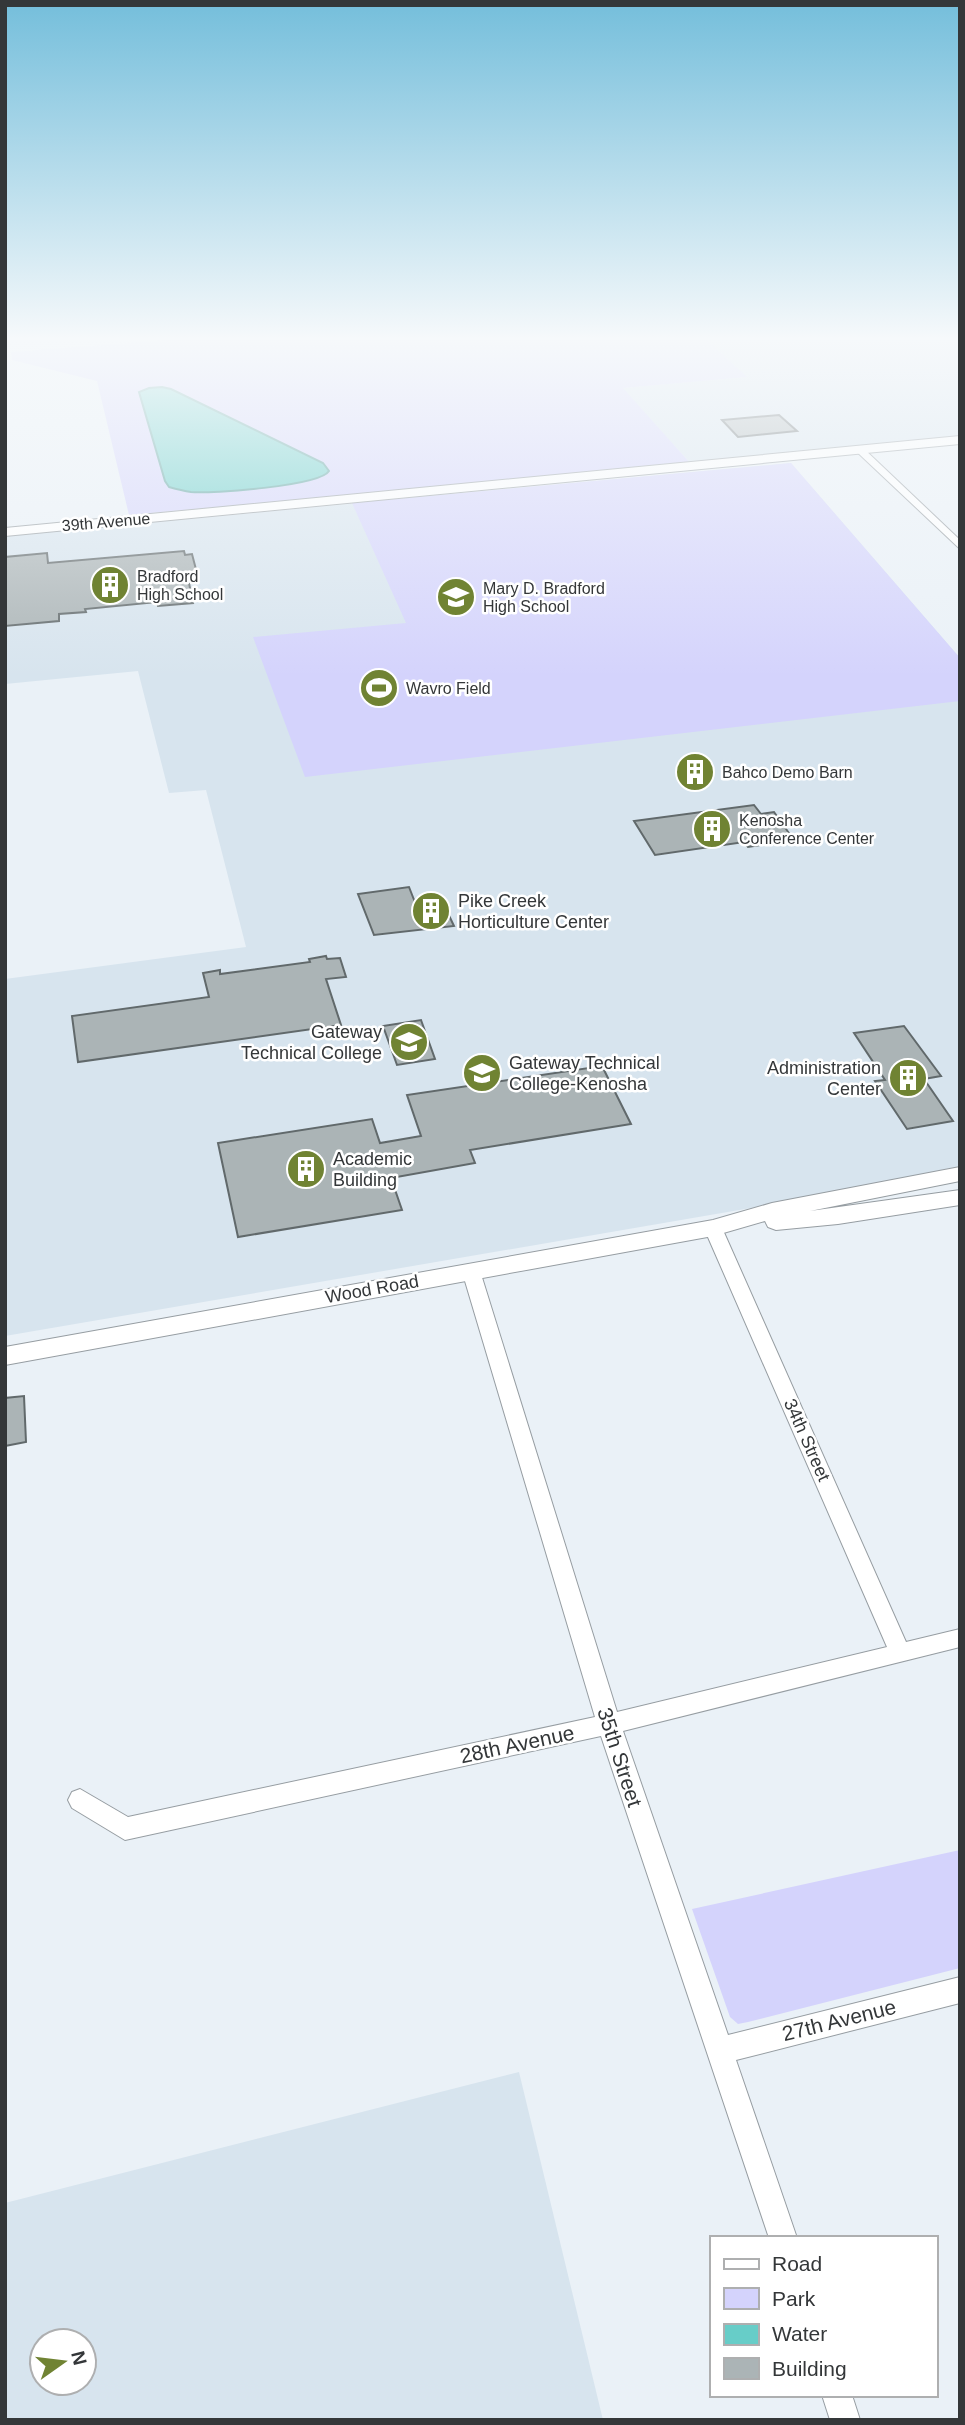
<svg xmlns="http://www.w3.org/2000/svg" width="965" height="2425" font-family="Helvetica,sans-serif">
<rect width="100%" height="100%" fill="#eaf1f7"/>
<path fill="#d7e4ee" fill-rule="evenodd" d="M704,337H960V438L691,464L622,388L746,377Z
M791,463L960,658V1166L803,1199L5,1336V979L246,947L206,790L169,793L138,671L5,684V536Z
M519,2072L603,2420H5V2203ZM84,2341V2383H42V2341Z"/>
<path fill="#d4d3fc" d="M208,337H704L747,377L623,388L691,464L129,515L97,381L12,360L11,352Z
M791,463L960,658V701L305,777L253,637L406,623L352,503Z
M960,1850V1968L748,2022L738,2024L730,2017L692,1909Z"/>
<path fill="#67cdc8" stroke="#58a09d" stroke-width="2" d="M162,387L171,389L323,463L329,471C320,486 211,494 191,492C184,491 176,489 169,487L165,481L139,392L149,388Z"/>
<path fill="#abb4b6" stroke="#61696b" stroke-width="2" d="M779,415L797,431L738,437L722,420Z
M184,551L185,555L192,554L198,577L188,578L193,603L158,606L157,602L85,609L86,612L59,614V621L5,626V557L47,553L48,563Z
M754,805L761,814L774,812L791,836L778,838L781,842L748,847L744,842L655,855L634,821Z
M409,887L418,910L445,907L454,926L374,935L358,894Z
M326,956L327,959L340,958L346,977L326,979L341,1025L78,1062L72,1016L209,997L203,973L220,970V974L310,962L309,959Z
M421,1020L435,1059L397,1065L383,1026Z
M904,1026L941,1076L924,1079L953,1121L907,1129L875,1081L885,1080L854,1033Z
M602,1066L631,1124L470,1150L475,1163L391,1178L402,1210L238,1237L218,1143L372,1119L380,1143L421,1136L407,1095Z
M24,1396L26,1442L5,1446V1398Z"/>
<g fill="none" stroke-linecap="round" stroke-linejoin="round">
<defs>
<path id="street" d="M857,448H863L960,540V549L857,452Z
M713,1222L722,1228L906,1642L960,1629V1647L623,1731L728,2035L960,1977V2003L736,2060L797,2238H769L601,1736L125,1840L72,1808L68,1800L72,1792L80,1789L128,1817L595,1717L462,1271L465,1267H477L480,1271L617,1712L887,1647L704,1228Z
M822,2395H852L860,2420H830Z"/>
<path id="secondary" d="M960,436V444L5,536V528Z
M960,1167V1181L810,1211L960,1190V1205L838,1224L776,1230L768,1227L765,1221L713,1236L5,1365V1347L713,1220L772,1203Z"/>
</defs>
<use href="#street" stroke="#969da2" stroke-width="2"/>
<use href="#secondary" stroke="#969da2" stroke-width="2"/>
<use href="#street" fill="#fff" fill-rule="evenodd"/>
<use href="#secondary" fill="#fff" fill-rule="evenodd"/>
</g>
<linearGradient id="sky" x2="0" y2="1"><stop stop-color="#74bedb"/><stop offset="0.5" stop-color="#f6f9fb"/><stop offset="1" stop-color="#f6f9fb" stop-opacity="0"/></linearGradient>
<rect width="965" height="677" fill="url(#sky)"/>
<defs>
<symbol id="building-disc" viewBox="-11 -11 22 22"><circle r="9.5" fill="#708333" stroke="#fff"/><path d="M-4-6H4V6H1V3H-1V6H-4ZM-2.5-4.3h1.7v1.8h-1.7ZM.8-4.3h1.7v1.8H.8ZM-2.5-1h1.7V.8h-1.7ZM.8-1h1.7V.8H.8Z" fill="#fff"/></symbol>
<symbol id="school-disc" viewBox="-11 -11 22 22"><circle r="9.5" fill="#708333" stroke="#fff"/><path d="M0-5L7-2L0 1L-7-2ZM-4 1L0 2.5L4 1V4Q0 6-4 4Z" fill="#fff"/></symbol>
<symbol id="stadium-disc" viewBox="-11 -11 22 22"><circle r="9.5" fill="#708333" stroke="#fff"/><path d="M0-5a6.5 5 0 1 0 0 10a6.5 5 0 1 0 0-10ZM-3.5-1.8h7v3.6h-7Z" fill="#fff"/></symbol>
<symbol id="university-disc" viewBox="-11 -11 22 22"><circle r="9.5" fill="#708333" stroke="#fff"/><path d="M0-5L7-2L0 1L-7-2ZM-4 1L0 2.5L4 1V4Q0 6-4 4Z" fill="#fff"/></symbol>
</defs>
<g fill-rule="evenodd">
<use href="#building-disc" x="88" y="563" width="44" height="44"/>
<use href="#school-disc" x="434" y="575" width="44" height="44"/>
<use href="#stadium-disc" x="357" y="666" width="44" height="44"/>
<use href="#building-disc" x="673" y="750" width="44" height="44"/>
<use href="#building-disc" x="690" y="807" width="44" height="44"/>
<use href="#building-disc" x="409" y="889" width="44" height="44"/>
<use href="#school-disc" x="387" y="1020" width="44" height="44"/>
<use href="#university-disc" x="460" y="1051" width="44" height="44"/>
<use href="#building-disc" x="886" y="1056" width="44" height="44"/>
<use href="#building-disc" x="284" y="1147" width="44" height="44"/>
</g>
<g text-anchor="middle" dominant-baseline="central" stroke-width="5" stroke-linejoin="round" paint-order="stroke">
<g font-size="16" fill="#343739" stroke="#fff">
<text transform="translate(106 522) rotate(-5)">39th Avenue</text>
</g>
<g font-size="16" fill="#343739" stroke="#fff" text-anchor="start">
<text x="137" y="576">Bradford<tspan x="137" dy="18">High School</tspan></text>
<text x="483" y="588">Mary D. Bradford<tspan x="483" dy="18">High School</tspan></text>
<text x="406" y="688">Wavro Field</text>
<text x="722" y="772">Bahco Demo Barn</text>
<text x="739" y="820">Kenosha<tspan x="739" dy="18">Conference Center</tspan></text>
</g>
<g font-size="18" fill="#343739" stroke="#fff" text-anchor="start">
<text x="458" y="901">Pike Creek<tspan x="458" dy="21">Horticulture Center</tspan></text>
<text x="382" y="1032" text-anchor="end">Gateway<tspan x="382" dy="21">Technical College</tspan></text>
<text x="509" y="1063">Gateway Technical<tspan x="509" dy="21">College-Kenosha</tspan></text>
<text x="881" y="1068" text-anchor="end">Administration<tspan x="881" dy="21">Center</tspan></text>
<text x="333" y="1159">Academic<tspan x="333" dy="21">Building</tspan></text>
</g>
<g font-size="18" fill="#343739" stroke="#fff">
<text transform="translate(372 1289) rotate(-10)">Wood Road</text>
<text transform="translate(807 1440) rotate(66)">34th Street</text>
</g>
<g font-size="21" fill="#343739" stroke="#fff">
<text transform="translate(517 1744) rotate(-12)">28th Avenue</text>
<text transform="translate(620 1757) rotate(72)">35th Street</text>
<text transform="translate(839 2020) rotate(-14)">27th Avenue</text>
</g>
</g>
<rect width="965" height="2425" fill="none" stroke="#343739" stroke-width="14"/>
<rect x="710" y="2236" width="228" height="161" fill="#ffffff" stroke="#aeafb0" stroke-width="2"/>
<rect x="724" y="2259" width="35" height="10" fill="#ffffff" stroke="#aeafb0" stroke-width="2"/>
<text x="772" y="2271" font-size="21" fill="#343739">Road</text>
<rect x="724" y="2288" width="35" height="21" fill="#d4d3fc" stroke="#aeafb0" stroke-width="2"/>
<text x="772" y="2306" font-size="21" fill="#343739">Park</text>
<rect x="724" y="2324" width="35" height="21" fill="#67cdc8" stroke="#aeafb0" stroke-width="2"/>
<text x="772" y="2341" font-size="21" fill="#343739">Water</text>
<rect x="724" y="2358" width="35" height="21" fill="#abb4b6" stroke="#aeafb0" stroke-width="2"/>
<text x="772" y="2376" font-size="21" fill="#343739">Building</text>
<g transform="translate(63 2362) rotate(76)"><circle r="33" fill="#ffffff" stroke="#aeafb0" stroke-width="2"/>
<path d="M0-5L12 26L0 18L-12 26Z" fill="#708333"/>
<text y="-10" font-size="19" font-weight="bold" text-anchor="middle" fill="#343739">N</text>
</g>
</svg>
